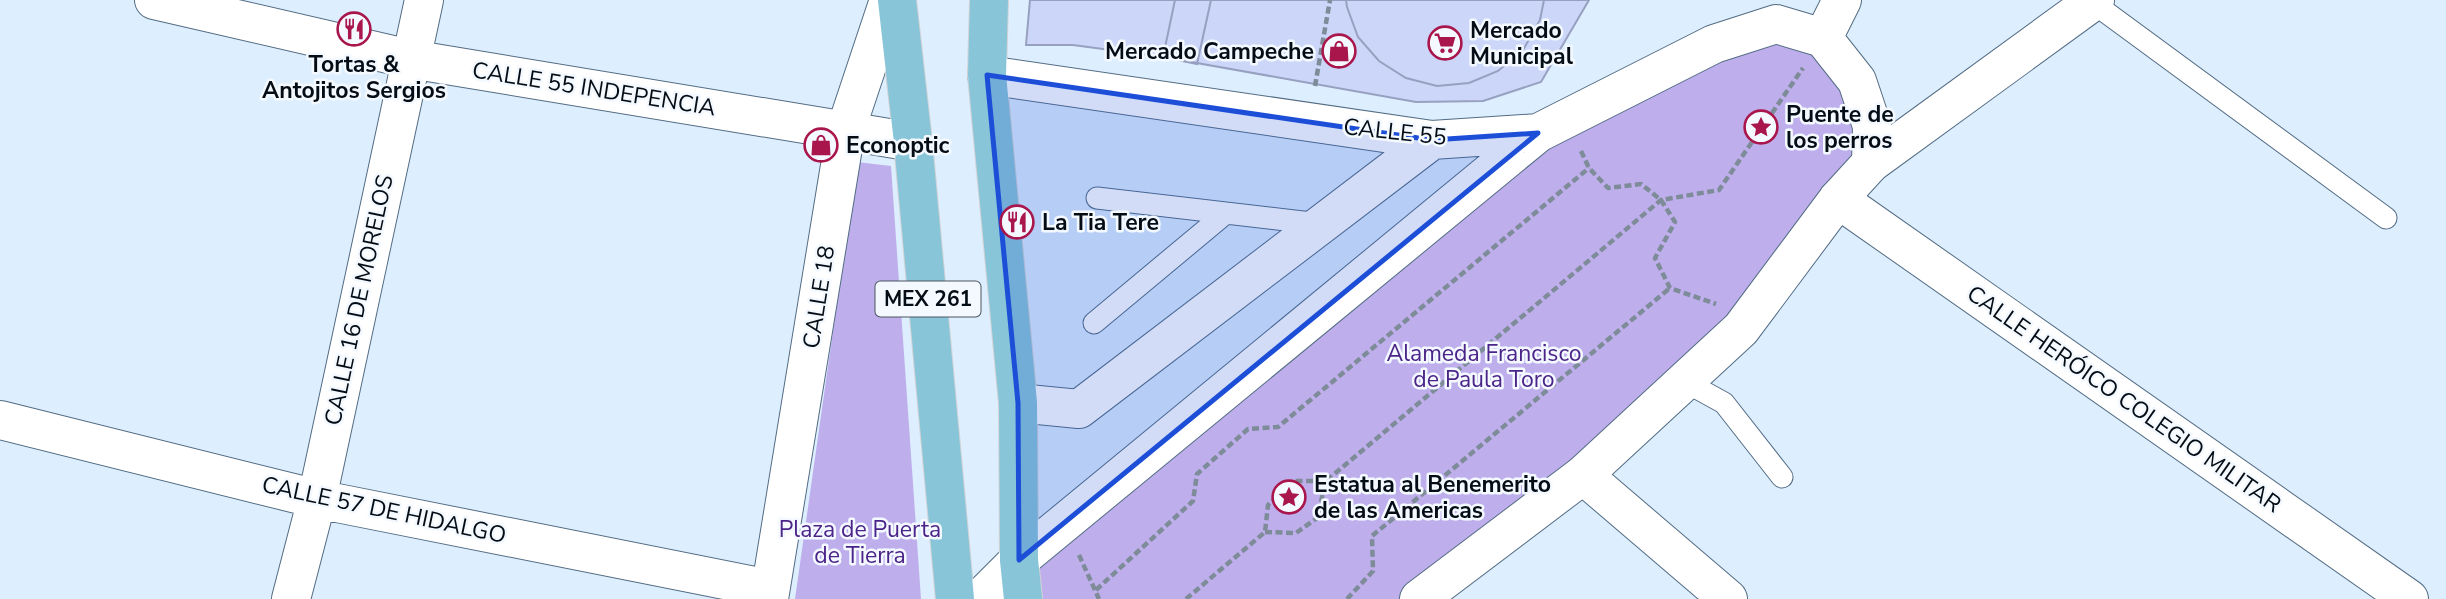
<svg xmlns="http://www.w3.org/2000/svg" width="2446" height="599" font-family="'Nunito Sans',sans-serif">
<rect width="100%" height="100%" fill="#ddeefe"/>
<path fill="#beafec" d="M1823,38L1872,134L1750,317L1419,599H1023L1019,560L1538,133L1714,44Z
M857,162L891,166L921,599H795Z"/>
<path fill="#ccd6f8" stroke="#97a0c0" stroke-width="2" d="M1030,0H1589L1541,82L1483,101L1416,102L1163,57L1073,45H1026Z
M1175,0H1211L1197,64L1163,57Z
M1346,0H1544L1540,20L1523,50L1498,71L1469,83L1437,86L1406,78L1379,61L1358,37L1347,7Z"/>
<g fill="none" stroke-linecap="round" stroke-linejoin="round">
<defs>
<path id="lane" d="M2092,2L2386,218
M1097,198L1320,224
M1094,323L1226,213
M1684,381L1724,403L1782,477"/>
<path id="street" d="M154,0L410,59L913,142
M1842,0L1823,38L1857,81L1872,126L1871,163
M987,75L1432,140L1538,133L1714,44L1776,24L1823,38
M1838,199L2409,599
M1018,403L1079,409L1432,140
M0,420L317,499L770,589
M1583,475L1728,599
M291,599L317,499L424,0
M769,599L846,129L889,0
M980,599L1019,560L1538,133"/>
<path id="secondary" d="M1419,599L1583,475L1741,329L1838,199L1871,163L2095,0"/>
<path id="primary" d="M897,0L913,142L955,599
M989,0L987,75L1018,403L1019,560L1023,599"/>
</defs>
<use href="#lane" stroke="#536c83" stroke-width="23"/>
<use href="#street" stroke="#536c83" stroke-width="40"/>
<use href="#secondary" stroke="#536c83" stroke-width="40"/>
<use href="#primary" stroke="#d2d3d5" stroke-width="40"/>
<path stroke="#7e8b98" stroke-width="4.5" stroke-dasharray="7 3.5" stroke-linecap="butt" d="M1315,86L1330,0
M1581,151L1589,168L1608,188L1641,184L1661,200L1675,222L1655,258L1670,288L1716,304
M1265,532L1296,533L1317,518L1326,481
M1079,555L1099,599
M1096,590L1193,501L1197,474L1248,429L1278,427L1589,168
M1186,599L1265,532L1268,505L1293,481H1326L1661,200L1719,190L1803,68
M1347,599L1373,571L1372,536L1670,288"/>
<use href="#lane" stroke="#fff" stroke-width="21"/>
<use href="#street" stroke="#fff" stroke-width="38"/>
<use href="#secondary" stroke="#fff" stroke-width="38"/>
<use href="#primary" stroke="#88c5d9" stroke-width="38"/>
</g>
<path fill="#1d4ed8" fill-opacity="0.2" stroke="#1d4ed8" stroke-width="5" stroke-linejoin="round" d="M987,75L1432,140L1538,133L1019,560L1018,403Z"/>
<defs>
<symbol id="restaurant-ring" viewBox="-11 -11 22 22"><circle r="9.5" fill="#f4f9ff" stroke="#a9164b" stroke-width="1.5"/><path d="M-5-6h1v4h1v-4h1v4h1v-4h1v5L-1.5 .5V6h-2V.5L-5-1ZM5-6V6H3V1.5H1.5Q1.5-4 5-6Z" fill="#a9164b"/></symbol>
<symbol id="supermarket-ring" viewBox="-11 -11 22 22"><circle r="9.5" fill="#f4f9ff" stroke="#a9164b" stroke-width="1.5"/><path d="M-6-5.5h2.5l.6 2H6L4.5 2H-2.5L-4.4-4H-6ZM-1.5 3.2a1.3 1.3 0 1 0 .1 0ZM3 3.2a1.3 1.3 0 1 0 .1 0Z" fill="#a9164b"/></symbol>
<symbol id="shop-ring" viewBox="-11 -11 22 22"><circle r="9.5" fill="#f4f9ff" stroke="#a9164b" stroke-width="1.5"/><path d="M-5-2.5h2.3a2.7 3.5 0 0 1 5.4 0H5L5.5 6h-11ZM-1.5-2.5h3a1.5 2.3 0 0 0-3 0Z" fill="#a9164b"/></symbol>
<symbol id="sight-ring" viewBox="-11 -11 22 22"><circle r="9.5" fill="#f4f9ff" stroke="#a9164b" stroke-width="1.5"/><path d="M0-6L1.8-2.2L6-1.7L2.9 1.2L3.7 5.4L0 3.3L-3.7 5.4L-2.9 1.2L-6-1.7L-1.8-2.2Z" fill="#a9164b"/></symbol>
</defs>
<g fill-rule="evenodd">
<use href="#restaurant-ring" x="335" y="10" width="38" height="38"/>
<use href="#supermarket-ring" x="1426" y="24" width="38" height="38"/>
<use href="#shop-ring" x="1320" y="32" width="38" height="38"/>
<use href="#sight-ring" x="1742" y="108" width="38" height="38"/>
<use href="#shop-ring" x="802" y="126" width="38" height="38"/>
<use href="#restaurant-ring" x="998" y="203" width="38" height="38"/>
<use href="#sight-ring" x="1270" y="478" width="38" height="38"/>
</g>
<g text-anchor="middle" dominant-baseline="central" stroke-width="5" stroke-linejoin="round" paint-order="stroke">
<rect fill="#f4f9ff" stroke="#4c545c" stroke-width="2" x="875.5" y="281.5" width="105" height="35" rx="5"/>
<g font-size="21" font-weight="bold" fill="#040d16">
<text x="928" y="299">MEX 261</text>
</g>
<g font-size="23" font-weight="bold" fill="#040d16" stroke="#f4f9ff" text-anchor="start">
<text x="1470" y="30">Mercado<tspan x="1470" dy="26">Municipal</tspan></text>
<text x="1314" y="51" text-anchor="end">Mercado Campeche</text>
<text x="354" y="64" text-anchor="middle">Tortas &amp;<tspan x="354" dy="26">Antojitos Sergios</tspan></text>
<text x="1786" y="114">Puente de<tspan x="1786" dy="26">los perros</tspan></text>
<text x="846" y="145">Econoptic</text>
<text x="1042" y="222">La Tia Tere</text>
<text x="1314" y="484">Estatua al Benemerito<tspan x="1314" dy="26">de las Americas</tspan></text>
</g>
<g font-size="23" fill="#040d16" stroke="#f4f9ff">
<text transform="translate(594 89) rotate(9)">CALLE 55 INDEPENCIA</text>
<text transform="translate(1395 132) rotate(6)">CALLE 55</text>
<text transform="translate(819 297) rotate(-81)">CALLE 18</text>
<text transform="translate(359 300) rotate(-78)">CALLE 16 DE MORELOS</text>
<text transform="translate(2124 399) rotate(35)">CALLE HERÓICO COLEGIO MILITAR</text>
<text transform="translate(384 510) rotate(12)">CALLE 57 DE HIDALGO</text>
</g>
<g font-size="23" fill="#4b2489" stroke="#f4f9ff">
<text x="1484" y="353">Alameda Francisco<tspan x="1484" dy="26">de Paula Toro</tspan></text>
<text x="860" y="529">Plaza de Puerta<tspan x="860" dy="26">de Tierra</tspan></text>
</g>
</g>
</svg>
